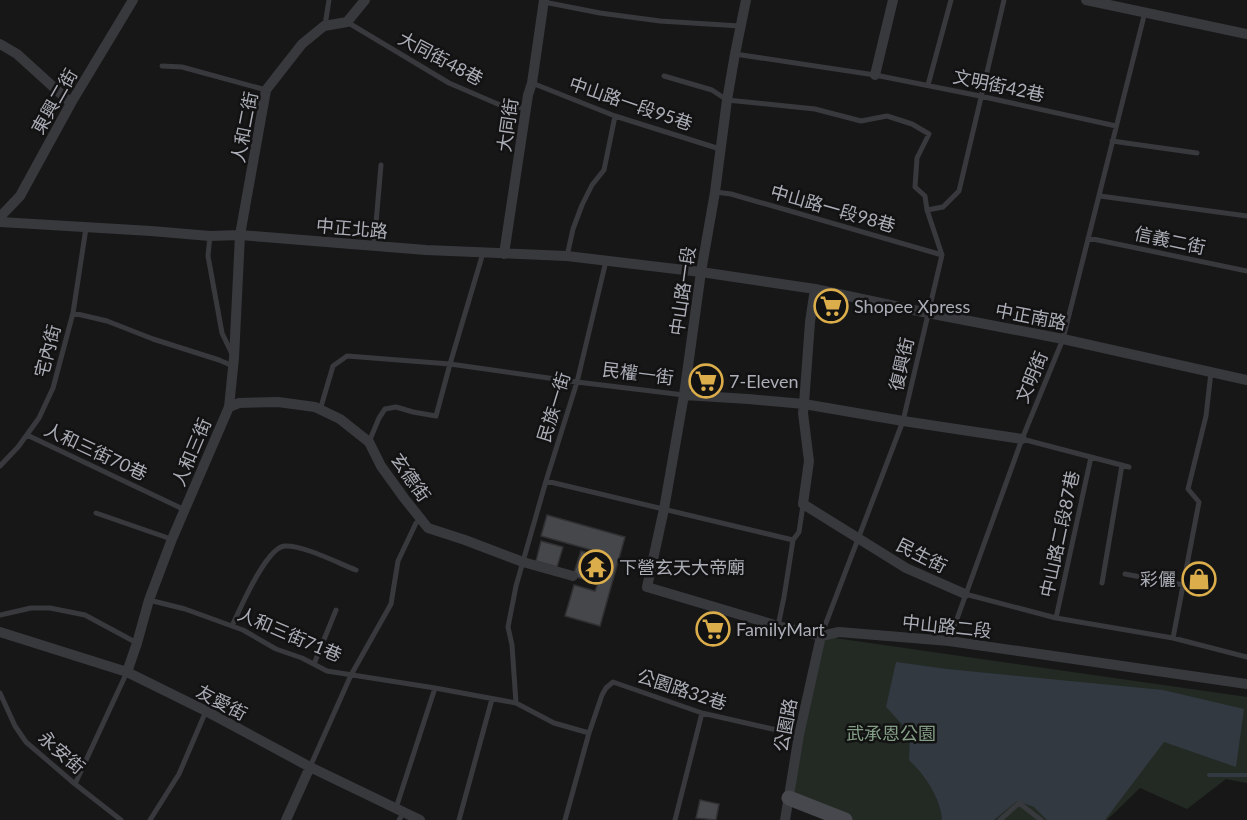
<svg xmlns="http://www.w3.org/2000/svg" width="1247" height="820" font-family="Lato,'Noto Sans TC',sans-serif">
<rect width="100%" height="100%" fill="#171718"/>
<path fill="#232a24" d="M821,636L1247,697V783L1226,779L1187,809L1140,788L1107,820H845L789,798Z"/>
<path fill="#323940" d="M896,662L947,669L1163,690L1244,709L1236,767L1164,742L1105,820H1047L1034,807L1017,801L994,820H942C941,798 924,774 909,760L910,733L886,707Z"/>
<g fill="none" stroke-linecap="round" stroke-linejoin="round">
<path stroke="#323940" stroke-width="4" d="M1209,775H1247"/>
</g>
<path fill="#46474b" stroke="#313134" stroke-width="1.5" d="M547,515L625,537L600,626L565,616L574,585L595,591L598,583L573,576L581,551L605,558L606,554L541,536Z
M541,541L563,547L557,567L536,561Z
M700,800L719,804L716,820L696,818Z"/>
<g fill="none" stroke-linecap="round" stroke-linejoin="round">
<path stroke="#38393d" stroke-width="5" d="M544,2L600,13L660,21L740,26
M347,22L449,83L500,105L526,108
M325,25L329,0
M735,54L875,75L980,96L1116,126
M162,66L182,67L266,90
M664,76L712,90L727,100L815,109L861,121L887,116L912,124L929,134L917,158L915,187L925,196L927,210
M532,83L615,116L720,149
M928,85L951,0
M1112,141L1197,153
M715,192L731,194L942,255
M1100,196L1247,216
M210,236L208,256L222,333L232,354
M1088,238L1247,271
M374,246L381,165
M567,256L573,229L582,205L592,185L604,170L615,116
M73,313L107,321L153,339L219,360L233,366
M320,410L333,366L347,356L450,364L577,382L684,395
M27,435L185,510
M1022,439L1129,467
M369,442L379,418L385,409L396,407L413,412L436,416L450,364L483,253
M0,466L18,447L39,418L53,388L73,313L86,228
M546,481L793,540
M96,513L171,539
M1125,574L1183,585
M1102,583L1122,465
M965,594L1056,618L1173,638L1247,657
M149,600L185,609L243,630L276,649L302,658L327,671L435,688L516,703L554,723L589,733
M0,615L31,608H50L85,615L137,643
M1056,618L1091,457
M232,626C240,609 266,547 285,546C303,545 338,563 356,570
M778,626L784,597L793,540L799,532L803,505
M821,636L903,421L942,255L927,210L943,207L959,191L1004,0
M1173,638L1199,502L1188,489L1206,416L1211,372
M949,641L1022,439L1063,339L1145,12
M314,664L336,610
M0,693L15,726L26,742L75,784L121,820
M516,703L512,645L508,627L516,586L546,481L577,382L606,261
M310,767L351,675L391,604L398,561L416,523L422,519
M75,784L127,672
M396,808L435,688
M150,820L179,774L206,711
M399,820L404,812
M459,820L492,699
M565,820L589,733L602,695L606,688L613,682L702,713L799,735
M675,820L702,713
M1000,820L1019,803L1041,820"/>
<path stroke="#38393d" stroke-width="10" d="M746,0L735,54L727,100L715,192L701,272L684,395L664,509L647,587L778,626L821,636L839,632L949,641L1247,684
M1086,0L1247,34
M0,44L17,54L71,103
M875,75L893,0
M0,217L20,196L71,103L133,0
M0,222L151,231L210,236L240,235L426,250L567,256L701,272L815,289L928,313L1063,339L1247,380
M504,254L528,95L532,83L544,0
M815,289L810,322L804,404L803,413L809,461L803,504L906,568L965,594
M684,395L748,399L804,404L903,421L1022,439
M229,407L239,403L278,402L315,407L340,419L369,442L381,466L404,498L428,528L465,540L523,562L573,576
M0,632L127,672L206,711L310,767L420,820
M127,672L137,643L149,600L172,539L229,407L234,358L240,235L266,90L302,44L324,26L347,22L365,0
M286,820L310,767
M785,820L799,735L821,636"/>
<path stroke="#47484d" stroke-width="15" d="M789,798L845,820"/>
</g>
<defs>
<symbol id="supermarket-ring" viewBox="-11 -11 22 22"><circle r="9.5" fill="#121213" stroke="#dcae4b" stroke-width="1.5"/><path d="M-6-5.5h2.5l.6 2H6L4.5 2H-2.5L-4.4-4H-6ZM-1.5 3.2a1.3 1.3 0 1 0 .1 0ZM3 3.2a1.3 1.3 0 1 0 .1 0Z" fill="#dcae4b"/></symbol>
<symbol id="temple-ring" viewBox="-11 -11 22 22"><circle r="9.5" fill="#121213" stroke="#dcae4b" stroke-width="1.5"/><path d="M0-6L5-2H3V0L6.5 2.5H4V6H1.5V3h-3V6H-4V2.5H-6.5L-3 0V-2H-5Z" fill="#dcae4b"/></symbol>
<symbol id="shop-ring" viewBox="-11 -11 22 22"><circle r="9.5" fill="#121213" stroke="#dcae4b" stroke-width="1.5"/><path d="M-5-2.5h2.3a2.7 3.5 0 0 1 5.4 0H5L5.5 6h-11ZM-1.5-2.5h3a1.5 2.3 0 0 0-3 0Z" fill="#dcae4b"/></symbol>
</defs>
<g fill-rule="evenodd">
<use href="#supermarket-ring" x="812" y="287" width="38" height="38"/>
<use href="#supermarket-ring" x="687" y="362" width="38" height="38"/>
<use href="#temple-ring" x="577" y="548" width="38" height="38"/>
<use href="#shop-ring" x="1180" y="560" width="38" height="38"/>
<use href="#supermarket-ring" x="694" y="610" width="38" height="38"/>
</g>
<g text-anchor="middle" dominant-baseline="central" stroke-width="5" stroke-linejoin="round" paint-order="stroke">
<g font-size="18" fill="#abaeb7" stroke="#121213">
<text transform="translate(441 58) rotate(28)">大同街48巷</text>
<text transform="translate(999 85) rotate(12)">文明街42巷</text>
<text transform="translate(54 101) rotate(-60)">東興二街</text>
<text transform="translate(631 103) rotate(19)">中山路一段95巷</text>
<text transform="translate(507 125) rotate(-82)">大同街</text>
<text transform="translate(244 127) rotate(-79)">人和二街</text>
<text transform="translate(833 208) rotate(16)">中山路一段98巷</text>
<text transform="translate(352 228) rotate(5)">中正北路</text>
<text transform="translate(1170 240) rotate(12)">信義二街</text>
<text transform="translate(682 291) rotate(-82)">中山路一段</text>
<text transform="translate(1031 316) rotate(11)">中正南路</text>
<text transform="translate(47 351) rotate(-75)">宅內街</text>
<text transform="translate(901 364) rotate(-77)">復興街</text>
<text transform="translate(638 373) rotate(7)">民權一街</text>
<text transform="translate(1031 377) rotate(-67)">文明街</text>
<text transform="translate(553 407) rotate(-73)">民族一街</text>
<text transform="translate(96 451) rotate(25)">人和三街70巷</text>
<text transform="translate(191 452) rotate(-67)">人和三街</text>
<text transform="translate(411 477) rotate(55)">玄德街</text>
<text transform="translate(1059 534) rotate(-78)">中山路二段87巷</text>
<text transform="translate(922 555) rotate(27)">民生街</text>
<text transform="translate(947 626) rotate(6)">中山路二段</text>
<text transform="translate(290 634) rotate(23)">人和三街71巷</text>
<text transform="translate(682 689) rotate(18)">公園路32巷</text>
<text transform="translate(222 702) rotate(28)">友愛街</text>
<text transform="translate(785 725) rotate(-79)">公園路</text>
<text transform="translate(62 752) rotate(41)">永安街</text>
</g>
<g font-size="18" fill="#abaeb7" stroke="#121213" text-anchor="start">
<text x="854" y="306">Shopee Xpress</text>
<text x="729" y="381">7-Eleven</text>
<text x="619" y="567">下營玄天大帝廟</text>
<text x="1176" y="579" text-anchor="end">彩儷</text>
<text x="736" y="629">FamilyMart</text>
</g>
<g font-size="18" fill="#849f86" stroke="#121213">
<text x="891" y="733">武承恩公園</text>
</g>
</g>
</svg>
